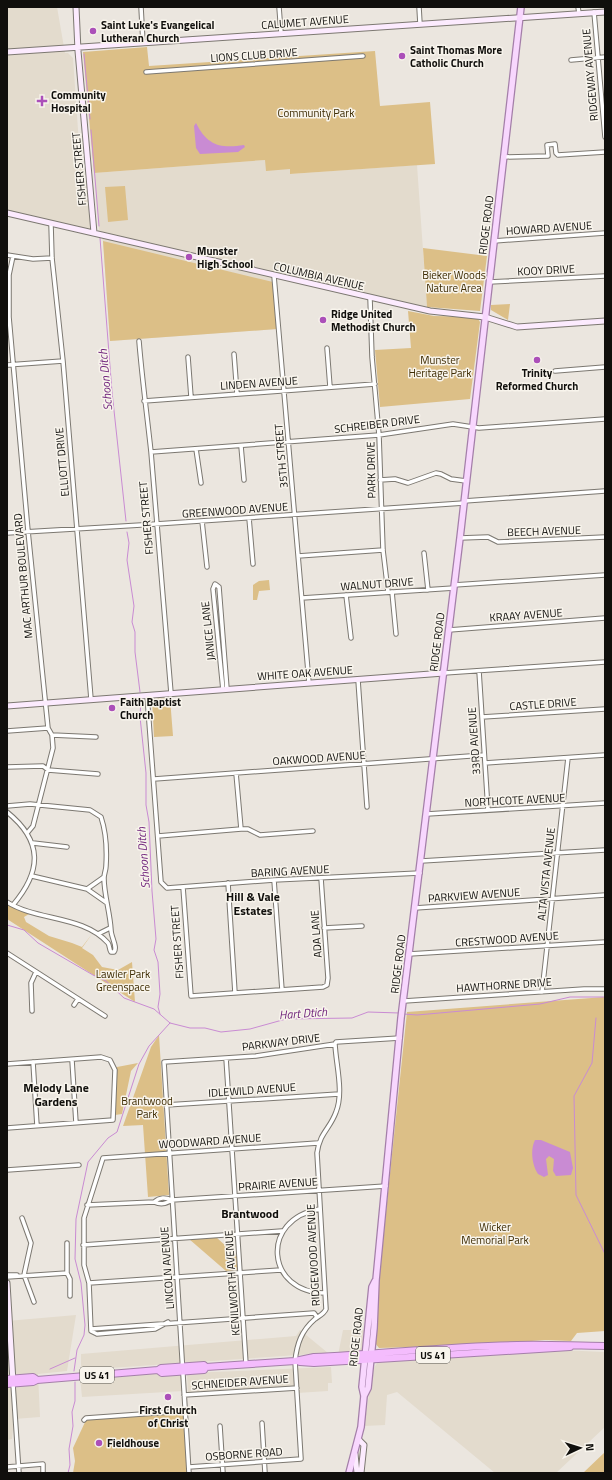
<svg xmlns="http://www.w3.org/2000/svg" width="612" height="1480" font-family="'Titillium Web',sans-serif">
<rect width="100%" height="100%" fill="#ebe6df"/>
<path fill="#e3dbcd" d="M7,7H57L65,53H68L73,58L79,144L94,233L7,213Z
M265,160L290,169L291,174L417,165L427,307L275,272L273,282L277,329L110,341L103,241L99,229L94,173Z
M76,1315L67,1371L38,1374L40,1417L14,1419L12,1439L7,1440V1321Z
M300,1330L328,1353L81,1370V1354L296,1336Z
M343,1330H366L364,1354L338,1355Z
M559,1350L605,1352V1427L556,1473H495L397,1392L387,1395L385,1425L364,1426L373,1370L378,1361Z
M331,1367L332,1383H328V1391L297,1393V1387L188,1393L187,1375L189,1373Z
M157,1371L182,1372L183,1391L82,1397L80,1377Z"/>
<path fill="#dcbf87" d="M147,47L149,66L375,51L380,106L430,102L435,164L290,174V169L266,171L265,160L94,173L83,52Z
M125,186L128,220L108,222L105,187Z
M103,241L273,282L277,329L110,341Z
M423,248L487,256L480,311L427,307Z
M510,304L508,320L491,310V305Z
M408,311L434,316L477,317L480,322L470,399L380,407L375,350L411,348Z
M269,580L270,590L259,591L257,600H253V585L259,581Z
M170,698L173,736L154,737L152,699Z
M7,904L29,914L24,917L26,922L49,936L72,943L82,947L92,934L82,948L93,955L102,967L118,970L132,962L135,1002L7,919Z
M605,997V1331L577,1333L571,1341L545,1340L475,1345L379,1348L375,1343L378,1288L407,1012Z
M159,1035L169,1195L148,1197L143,1125L123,1126L151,1047Z
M138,1063L131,1071L122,1114L115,1115L117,1067Z
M216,1237L238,1257V1270L226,1271L189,1239Z
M184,1412L187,1473H73L75,1461L73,1448L86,1420Z
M605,1452V1473H583Z"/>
<path fill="#c98bd3" d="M196,123C207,145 220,149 244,145L245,147L238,152L200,154L196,148L194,126Z
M535,1140H541L570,1152L573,1168L571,1175L556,1176L553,1171L554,1159L549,1156L546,1159L548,1175L544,1177L538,1174C532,1165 530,1150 535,1140Z"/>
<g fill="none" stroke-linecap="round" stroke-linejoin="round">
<path stroke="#c98bd3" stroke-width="1" d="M84,54L90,119
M91,130L99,226
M100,238L112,392L126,521
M127,532L129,543L127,560L134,606L132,622L135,632V652L140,692
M141,699L140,717L146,773V805L149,822L152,891L156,939L154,950L158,962L160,994L158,1007L160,1014
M7,925L24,930L38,943L93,975L106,981L124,998L154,1009L170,1023L190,1028H205L221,1032L250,1029L286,1019L352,1018L368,1012L399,1013
M404,1014L417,1015L540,1004L570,997H605
M596,1018L592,1063L574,1096L576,1195L605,1254
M50,1369L75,1358
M74,1371L77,1350L84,1335L85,1325L81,1283L75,1259L76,1219L88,1162L108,1138L117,1132L139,1064L149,1046L170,1023
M68,1473L70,1465L69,1449L73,1426L72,1412L75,1401V1382"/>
<defs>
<path id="street" d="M141,7L143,43
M279,7L281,33
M419,7L420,24
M578,7L579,13
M594,12L605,137
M571,60L605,57
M146,72L363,56
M503,157L548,156L547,145L555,144L556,153L558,155L605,152
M51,224L52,258L63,361L91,699
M494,241L605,233
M7,255L33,259L52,258
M13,256L9,275V317L28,531L48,728
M274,276L309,683
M489,282L605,276
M370,298L372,357L379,435L383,550L388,592
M139,341C142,378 147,415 151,452L171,693
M327,348L330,387
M234,354L237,394
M188,357L191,397
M7,365L63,361
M555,371L605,367
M144,401L375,384
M241,446L244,480
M196,449L201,483
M151,452L379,435L453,424L479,428L605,419
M380,480L395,479L408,483L436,473L441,474L451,479L466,481
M464,501L605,491
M249,518L253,564
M202,521L207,567
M7,533L141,525L464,503
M460,538L488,537L498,542L605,537
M424,553L428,590
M298,556L383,550
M454,585L605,575
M392,592L396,634
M346,595L351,638
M302,598L454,588
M449,630L605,618
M479,671L488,810
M444,673L605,662
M358,680L367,807
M223,690L213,589L215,584L219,587L227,689
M147,695L161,882L167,888L274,880L420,873
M482,717L605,709
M7,731L48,728L52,735L96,737
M485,763L605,755
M7,767L43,766L48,770L98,774
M236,773L241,829
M154,779L484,755
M7,806L30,804L90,810L101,817C106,832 107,850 106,866C106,870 104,874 104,878C104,895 110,912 111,930C111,937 118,947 114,952H111C109,949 110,946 108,943C83,915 37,921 7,902
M7,812C43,841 42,871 13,905
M427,814L605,803
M28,832L33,826L53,748L52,735
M158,836L241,829H248L260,835L313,831
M33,843L67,847
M421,861L605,850
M32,876L87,889L104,877
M274,880L282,990
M228,883L235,993
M183,887L191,996L323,987L327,985L328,978L321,878
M87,889L107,903
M415,908L605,895
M324,928L362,926
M98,934L110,928
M7,953L105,1016
M409,954L605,942
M542,992L568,758
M404,1001L584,989H605
M74,1005L78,999
M32,1011L31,983L36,972
M226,1058L246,1364
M72,1060L76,1123
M33,1062L37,1126
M7,1064L101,1057L110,1060L115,1070L113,1120L7,1128
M166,1105L339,1094
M7,1170L79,1165
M154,1202C160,1197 165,1197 172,1200
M87,1205L154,1202C161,1205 165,1204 172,1200L386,1186
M320,1209C259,1219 266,1293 325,1293
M22,1218L31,1243L24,1275L34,1302
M67,1243V1273L70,1279V1296
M83,1245L282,1231
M7,1275H17
M7,1277L67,1273
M89,1283L281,1270
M168,1322L155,1329L97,1334L91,1331L89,1283L84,1265V1218L103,1158L318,1143
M91,1329L314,1313L317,1317
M13,1384L19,1473
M184,1395L297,1388
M84,1420L86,1418L185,1411
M262,1423L265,1473
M220,1426L223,1473
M7,1467L43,1464V1473
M189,1467L301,1459L295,1361C297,1344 301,1331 315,1319C319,1316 324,1314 326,1309L317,1153C320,1132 330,1129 336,1112C344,1092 336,1065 335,1044
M189,1473L164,1062L256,1056L335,1044L336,1042L400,1038"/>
<path id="secondary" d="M76,7L78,51L94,233
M7,52L605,12
M7,213L430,311L485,317L517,327L605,321
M7,706L444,673
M7,1283L13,1382
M359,1440L364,1445L361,1473
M355,1454L357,1473"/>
<path id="primary" d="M364,1396L368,1388L374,1328L376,1280L401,1018L460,538L521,7
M349,1473L361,1427L364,1396L362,1387L372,1287L375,1281"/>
<path id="highway" d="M300,1362L314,1363L570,1347
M158,1370L162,1373L204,1370L206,1367
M7,1379L33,1377L37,1380L158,1370L161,1368L204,1365L206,1367L295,1361L314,1357C382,1354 449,1346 517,1345C547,1344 576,1346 605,1346
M7,1384L33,1382L37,1380"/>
</defs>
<use href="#street" stroke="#7c7871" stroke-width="5.5"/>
<use href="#secondary" stroke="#7c7871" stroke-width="7"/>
<use href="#primary" stroke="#a47fa9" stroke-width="8"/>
<use href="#highway" stroke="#a47fa9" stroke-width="8"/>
<use href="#street" stroke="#fff" stroke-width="3.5"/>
<use href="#secondary" stroke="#fcebfe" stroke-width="5"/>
<use href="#primary" stroke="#f8d7fe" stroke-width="5.5"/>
<use href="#highway" stroke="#f4bcfd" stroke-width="6"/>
</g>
<g fill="#ab4fb9" stroke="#f8f4ec" stroke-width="1.5">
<circle cx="93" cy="31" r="4"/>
<circle cx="402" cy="56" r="4"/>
<path d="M40 95h4v4h4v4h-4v4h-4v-4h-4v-4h4z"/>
<circle cx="189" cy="257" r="4"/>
<circle cx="323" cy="320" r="4"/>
<circle cx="537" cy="360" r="4"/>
<circle cx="112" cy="708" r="4"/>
<circle cx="168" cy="1397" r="4"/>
<circle cx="99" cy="1443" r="4"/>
</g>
<g text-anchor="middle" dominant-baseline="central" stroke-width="3" stroke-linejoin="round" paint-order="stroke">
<g fill="#f8f4ec" stroke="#56544f" stroke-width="1">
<rect x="416" y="1347" width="34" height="16" rx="3"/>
<rect x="80" y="1367" width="34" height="16" rx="3"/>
</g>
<g font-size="10" font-weight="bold" fill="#100f0c">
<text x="433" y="1355">US 41</text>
<text x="97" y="1375">US 41</text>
</g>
<g font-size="11" fill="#100f0c" stroke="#f8f4ec">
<text transform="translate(305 22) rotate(-4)">CALUMET AVENUE</text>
<text transform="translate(254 55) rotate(-4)">LIONS CLUB DRIVE</text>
<text transform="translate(590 75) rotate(-95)">RIDGEWAY AVENUE</text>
<text transform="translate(79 169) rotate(-95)">FISHER STREET</text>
<text transform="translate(486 225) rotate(-83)">RIDGE ROAD</text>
<text transform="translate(549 228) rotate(-4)">HOWARD AVENUE</text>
<text transform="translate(546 270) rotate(-3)">KOOY DRIVE</text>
<text transform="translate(319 276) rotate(13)">COLUMBIA AVENUE</text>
<text transform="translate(259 383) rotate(-4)">LINDEN AVENUE</text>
<text transform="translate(377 424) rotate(-7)">SCHREIBER DRIVE</text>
<text transform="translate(281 456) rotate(-95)">35TH STREET</text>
<text transform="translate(62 462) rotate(-95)">ELLIOTT DRIVE</text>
<text transform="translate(371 470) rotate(-91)">PARK DRIVE</text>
<text transform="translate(235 510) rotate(-4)">GREENWOOD AVENUE</text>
<text transform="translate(146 518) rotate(-95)">FISHER STREET</text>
<text transform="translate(544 531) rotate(-2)">BEECH AVENUE</text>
<text transform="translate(23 576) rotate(-95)">MAC ARTHUR BOULEVARD</text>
<text transform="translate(377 584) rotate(-4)">WALNUT DRIVE</text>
<text transform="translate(526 615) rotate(-4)">KRAAY AVENUE</text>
<text transform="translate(208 631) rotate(-96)">JANICE LANE</text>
<text transform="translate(437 642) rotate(-83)">RIDGE ROAD</text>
<text transform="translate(305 673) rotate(-4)">WHITE OAK AVENUE</text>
<text transform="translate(543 704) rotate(-4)">CASTLE DRIVE</text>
<text transform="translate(474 741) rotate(-94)">33RD AVENUE</text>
<text transform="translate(319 758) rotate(-4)">OAKWOOD AVENUE</text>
<text transform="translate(515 800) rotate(-3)">NORTHCOTE AVENUE</text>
<text transform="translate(290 871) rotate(-3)">BARING AVENUE</text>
<text transform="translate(546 874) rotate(-84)">ALTA VISTA AVENUE</text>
<text transform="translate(474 895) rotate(-4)">PARKVIEW AVENUE</text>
<text transform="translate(316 934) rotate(-94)">ADA LANE</text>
<text transform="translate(507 939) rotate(-4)">CRESTWOOD AVENUE</text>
<text transform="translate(177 942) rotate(-94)">FISHER STREET</text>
<text transform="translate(398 964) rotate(-83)">RIDGE ROAD</text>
<text transform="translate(504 985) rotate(-4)">HAWTHORNE DRIVE</text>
<text transform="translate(281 1042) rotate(-7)">PARKWAY DRIVE</text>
<text transform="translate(252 1090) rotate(-4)">IDLEWILD AVENUE</text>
<text transform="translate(210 1141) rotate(-4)">WOODWARD AVENUE</text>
<text transform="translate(278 1184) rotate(-4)">PRAIRIE AVENUE</text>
<text transform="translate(313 1255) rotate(-93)">RIDGEWOOD AVENUE</text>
<text transform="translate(167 1268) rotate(-94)">LINCOLN AVENUE</text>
<text transform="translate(232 1283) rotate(-94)">KENILWORTH AVENUE</text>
<text transform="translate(356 1337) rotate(-84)">RIDGE ROAD</text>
<text transform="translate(240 1382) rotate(-4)">SCHNEIDER AVENUE</text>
<text transform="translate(244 1454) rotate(-4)">OSBORNE ROAD</text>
</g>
<g font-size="11" font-weight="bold" fill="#100f0c" stroke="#f8f4ec" text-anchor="start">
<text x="101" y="25">Saint Luke's Evangelical<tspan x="101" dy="13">Lutheran Church</tspan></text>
<text x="410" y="50">Saint Thomas More<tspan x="410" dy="13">Catholic Church</tspan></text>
<text x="51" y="95">Community<tspan x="51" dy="13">Hospital</tspan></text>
<text x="197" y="251">Munster<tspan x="197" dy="13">High School</tspan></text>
<text x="331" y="314">Ridge United<tspan x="331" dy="13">Methodist Church</tspan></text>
<text x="537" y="373" text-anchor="middle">Trinity<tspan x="537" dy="13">Reformed Church</tspan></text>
<text x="120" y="702">Faith Baptist<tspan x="120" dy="13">Church</tspan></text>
<text x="168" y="1410" text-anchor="middle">First Church<tspan x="168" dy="13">of Christ</tspan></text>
<text x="107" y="1443">Fieldhouse</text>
</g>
<g font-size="11" fill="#3d2b02" stroke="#f8f4ec">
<text x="316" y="113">Community Park</text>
<text x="454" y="275">Bieker Woods<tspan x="454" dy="13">Nature Area</tspan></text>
<text x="440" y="360">Munster<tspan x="440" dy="13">Heritage Park</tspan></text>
<text x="123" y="974">Lawler Park<tspan x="123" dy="13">Greenspace</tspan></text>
<text x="147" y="1101">Brantwood<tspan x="147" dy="13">Park</tspan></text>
<text x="495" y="1227">Wicker<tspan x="495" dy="13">Memorial Park</tspan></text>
</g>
<g font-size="12" font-style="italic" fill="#71267d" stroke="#f8f4ec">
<text transform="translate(105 380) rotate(-95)">Schoon Ditch</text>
<text transform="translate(143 858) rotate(-94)">Schoon Ditch</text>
<text transform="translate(303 1013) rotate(-4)">Hart Dtich</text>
</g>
<g font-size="12" font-weight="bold" fill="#100f0c" stroke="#f8f4ec">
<text x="253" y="896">Hill &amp; Vale<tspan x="253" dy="14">Estates</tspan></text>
<text x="56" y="1087">Melody Lane<tspan x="56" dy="14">Gardens</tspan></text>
<text x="250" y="1213">Brantwood</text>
</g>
</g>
<rect width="612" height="1480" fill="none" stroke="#100f0c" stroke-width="16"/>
<g transform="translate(580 1448) rotate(86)" stroke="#f8f4ec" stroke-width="3" paint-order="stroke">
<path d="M0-3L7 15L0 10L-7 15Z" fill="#100f0c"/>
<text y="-6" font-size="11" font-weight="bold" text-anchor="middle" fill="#100f0c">N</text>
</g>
</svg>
